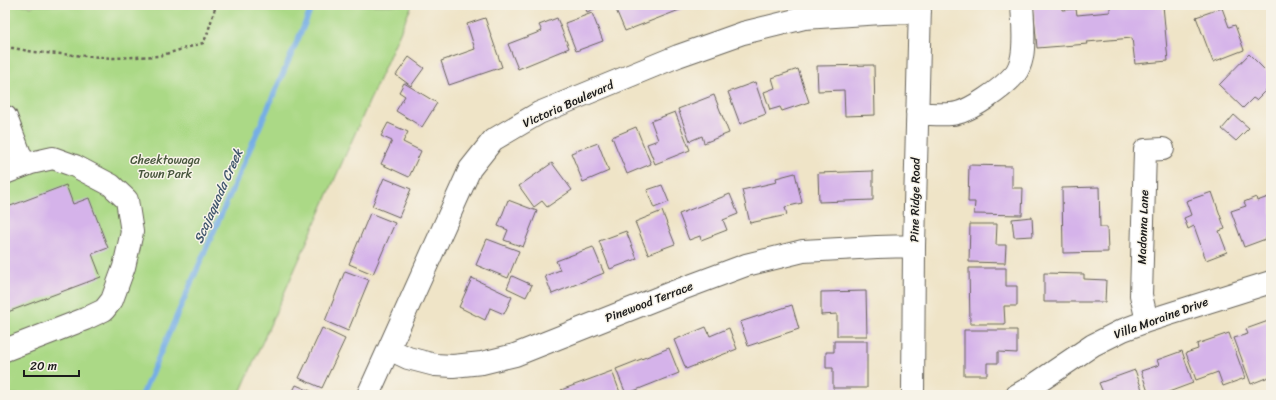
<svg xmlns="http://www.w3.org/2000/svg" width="1276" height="400" font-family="Sriracha,sans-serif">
<rect width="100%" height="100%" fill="#f7f3e8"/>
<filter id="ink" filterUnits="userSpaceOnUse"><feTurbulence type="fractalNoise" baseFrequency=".025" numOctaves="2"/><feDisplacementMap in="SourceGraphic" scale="8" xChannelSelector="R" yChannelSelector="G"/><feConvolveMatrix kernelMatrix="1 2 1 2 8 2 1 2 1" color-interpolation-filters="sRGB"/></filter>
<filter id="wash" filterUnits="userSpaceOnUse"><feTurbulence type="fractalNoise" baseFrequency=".012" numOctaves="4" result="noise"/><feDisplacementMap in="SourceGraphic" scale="16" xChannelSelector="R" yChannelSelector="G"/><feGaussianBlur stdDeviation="0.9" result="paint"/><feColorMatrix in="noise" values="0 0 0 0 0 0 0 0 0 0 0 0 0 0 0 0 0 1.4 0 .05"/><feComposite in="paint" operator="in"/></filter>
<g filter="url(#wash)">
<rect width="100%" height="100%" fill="#efe4c7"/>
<path fill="#abd986" stroke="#647a51" d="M5,5H29L30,7L35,5H412L239,395H5Z"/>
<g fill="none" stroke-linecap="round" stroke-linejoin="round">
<path stroke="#76aee5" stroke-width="5.5" d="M142,395L313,5"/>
</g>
<g id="blocks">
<path fill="#d5b3ea" d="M584,5H595L596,8L587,12Z
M614,5H681L682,9L625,31Z
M1033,5H1062V10L1076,9L1077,15L1110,12V5H1163L1168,61L1135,64L1132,38L1087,42L1088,44L1037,48Z
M1222,8L1229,27L1235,25L1244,50L1213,62L1196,17Z
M592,13L603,41L576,51L565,23Z
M485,18L502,67L449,85L441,61L475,49L467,24Z
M557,18L569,48L518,69L508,44L542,31L539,25Z
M1249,54L1271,76V85L1256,100L1253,98L1243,108L1219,85Z
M409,57L424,68L411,86L396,75Z
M874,65L875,115L845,116L844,90L818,91L817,66Z
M798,69L809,102L782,111L780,107L770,110L764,92L775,88L772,78Z
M755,82L766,114L740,124L728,92Z
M404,83L437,103L422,127L396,111L405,96L399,92Z
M714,95L729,133L704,143L702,136L690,141L678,109Z
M675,112L690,150L655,164L647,144L658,140L651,121Z
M1234,115L1249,128L1236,141L1222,129Z
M388,123L408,132L403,142L421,151L409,177L381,164L392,141L381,136Z
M636,127L651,164L627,174L612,137Z
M598,143L609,171L583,182L571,153Z
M552,163L572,190L547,207L542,201L534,207L519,186Z
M969,165L1012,166V188H1023L1022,215L974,214L975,202H968Z
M873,171V200L819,202L818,173Z
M795,173L802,203L785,207L787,215L750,223L742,190L777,182L776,178Z
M384,178L411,189L399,217L372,206Z
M66,185L73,204L89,198L108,248L92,254L101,277L5,313V208Z
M662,185L669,202L654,208L647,190Z
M1099,187L1100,227H1107L1108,252L1063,253L1062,188Z
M1212,192L1225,229L1219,231L1227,252L1206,260L1194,226L1188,229L1184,218L1191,215L1186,201Z
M730,194L738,214L723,220L727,230L701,240L700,236L689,240L679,214Z
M1271,196V237L1244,247L1231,211L1246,206L1244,202L1256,197L1257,201Z
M508,200L537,211L523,247L504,240L508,230L498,226Z
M662,211L675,244L648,254L635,222Z
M370,213L395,223L373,274L349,264Z
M1032,217L1033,236L1014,237L1012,219Z
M970,224H997L996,245H1006L1005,263L969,262Z
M626,231L637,259L610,269L599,241Z
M487,239L519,251L508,278L476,265Z
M593,247L604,273L552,294L545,276L560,270L556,261Z
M969,268H1006V286H1017V306H1004L1005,324H970Z
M345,271L369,280L348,331L325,321Z
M1044,273L1084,274V279L1106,280L1105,302H1044Z
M512,276L532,285L526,297L507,288Z
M472,278L512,297L504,314L490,308L485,320L459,307Z
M866,291L867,336H837V314L821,315V292Z
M792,305L799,329L748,346L740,322Z
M1271,320V376L1251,384L1234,338L1248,334L1246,329Z
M706,327L710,336L729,328L737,349L686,369L674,340Z
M322,328L345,339L322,388L299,378Z
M964,330H1017V353L998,352V363H987V375H964Z
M1229,333L1245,378L1223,386L1218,372L1196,380L1186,353L1198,349L1197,344Z
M834,341H867V388H833V368H826V352H834Z
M669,348L679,373L626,394L616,369Z
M1182,351L1193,383L1166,393L1167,395H1149L1141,371L1159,365L1157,360Z
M1135,370L1144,395H1104L1099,383Z
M612,371L621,395H562L561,390Z
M296,385L320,395H291Z"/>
</g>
</g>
<g filter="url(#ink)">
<use href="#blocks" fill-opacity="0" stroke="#666258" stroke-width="1"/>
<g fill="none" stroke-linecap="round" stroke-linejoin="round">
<defs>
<path id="minor" d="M917,113C928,114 940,115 951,114C969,113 1003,88 1015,74C1018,70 1021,62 1022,57C1025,40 1023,22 1022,5
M6,117L24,165
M5,173L31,163L53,158L75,166L111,185L127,200L132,232L124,267L112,300L104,310L85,319L5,350
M1147,321L1141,295L1145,150L1163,149
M389,349L408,358L435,365L453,366L482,363L515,355L671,293L746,265L803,251L877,247L914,246
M368,395L470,169L493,140L539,113L678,56L743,33L804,18L882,13L920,12
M913,395L914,246L920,5
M1017,395L1031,387L1093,345L1123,330L1147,321L1271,282"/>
</defs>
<use href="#minor" stroke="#666258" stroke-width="24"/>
<path stroke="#666258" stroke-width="2.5" stroke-dasharray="3 3" stroke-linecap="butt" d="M5,48H13L34,52L113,58L159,56L203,43L207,35L216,5"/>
<use href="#minor" stroke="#fff" stroke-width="22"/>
</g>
</g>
<g text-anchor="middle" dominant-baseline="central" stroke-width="3" stroke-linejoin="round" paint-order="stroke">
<g font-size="12" fill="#1c1c1c" stroke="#f7f3e8">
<text transform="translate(568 104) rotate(-24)">Victoria Boulevard</text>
<text transform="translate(915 200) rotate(-89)">Pine Ridge Road</text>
<text transform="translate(1143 227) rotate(-88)">Madonna Lane</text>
<text transform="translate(649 302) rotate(-21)">Pinewood Terrace</text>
<text transform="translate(1161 318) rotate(-20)">Villa Moraine Drive</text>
</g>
<g font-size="12" fill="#47553c" stroke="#f7f3e8">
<text x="165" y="160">Cheektowaga<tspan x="165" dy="14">Town Park</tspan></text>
</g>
<g font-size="13" font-style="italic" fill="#40566c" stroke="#f7f3e8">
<text transform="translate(218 196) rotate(-66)">Scajaquada Creek</text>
</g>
</g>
<rect width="1276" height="400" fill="none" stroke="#f7f3e8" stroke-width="20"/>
<path d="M24 370v6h55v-6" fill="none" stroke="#1c1c1c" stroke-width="2"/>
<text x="30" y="370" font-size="12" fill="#1c1c1c" stroke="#f7f3e8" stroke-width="3" paint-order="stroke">20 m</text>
</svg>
